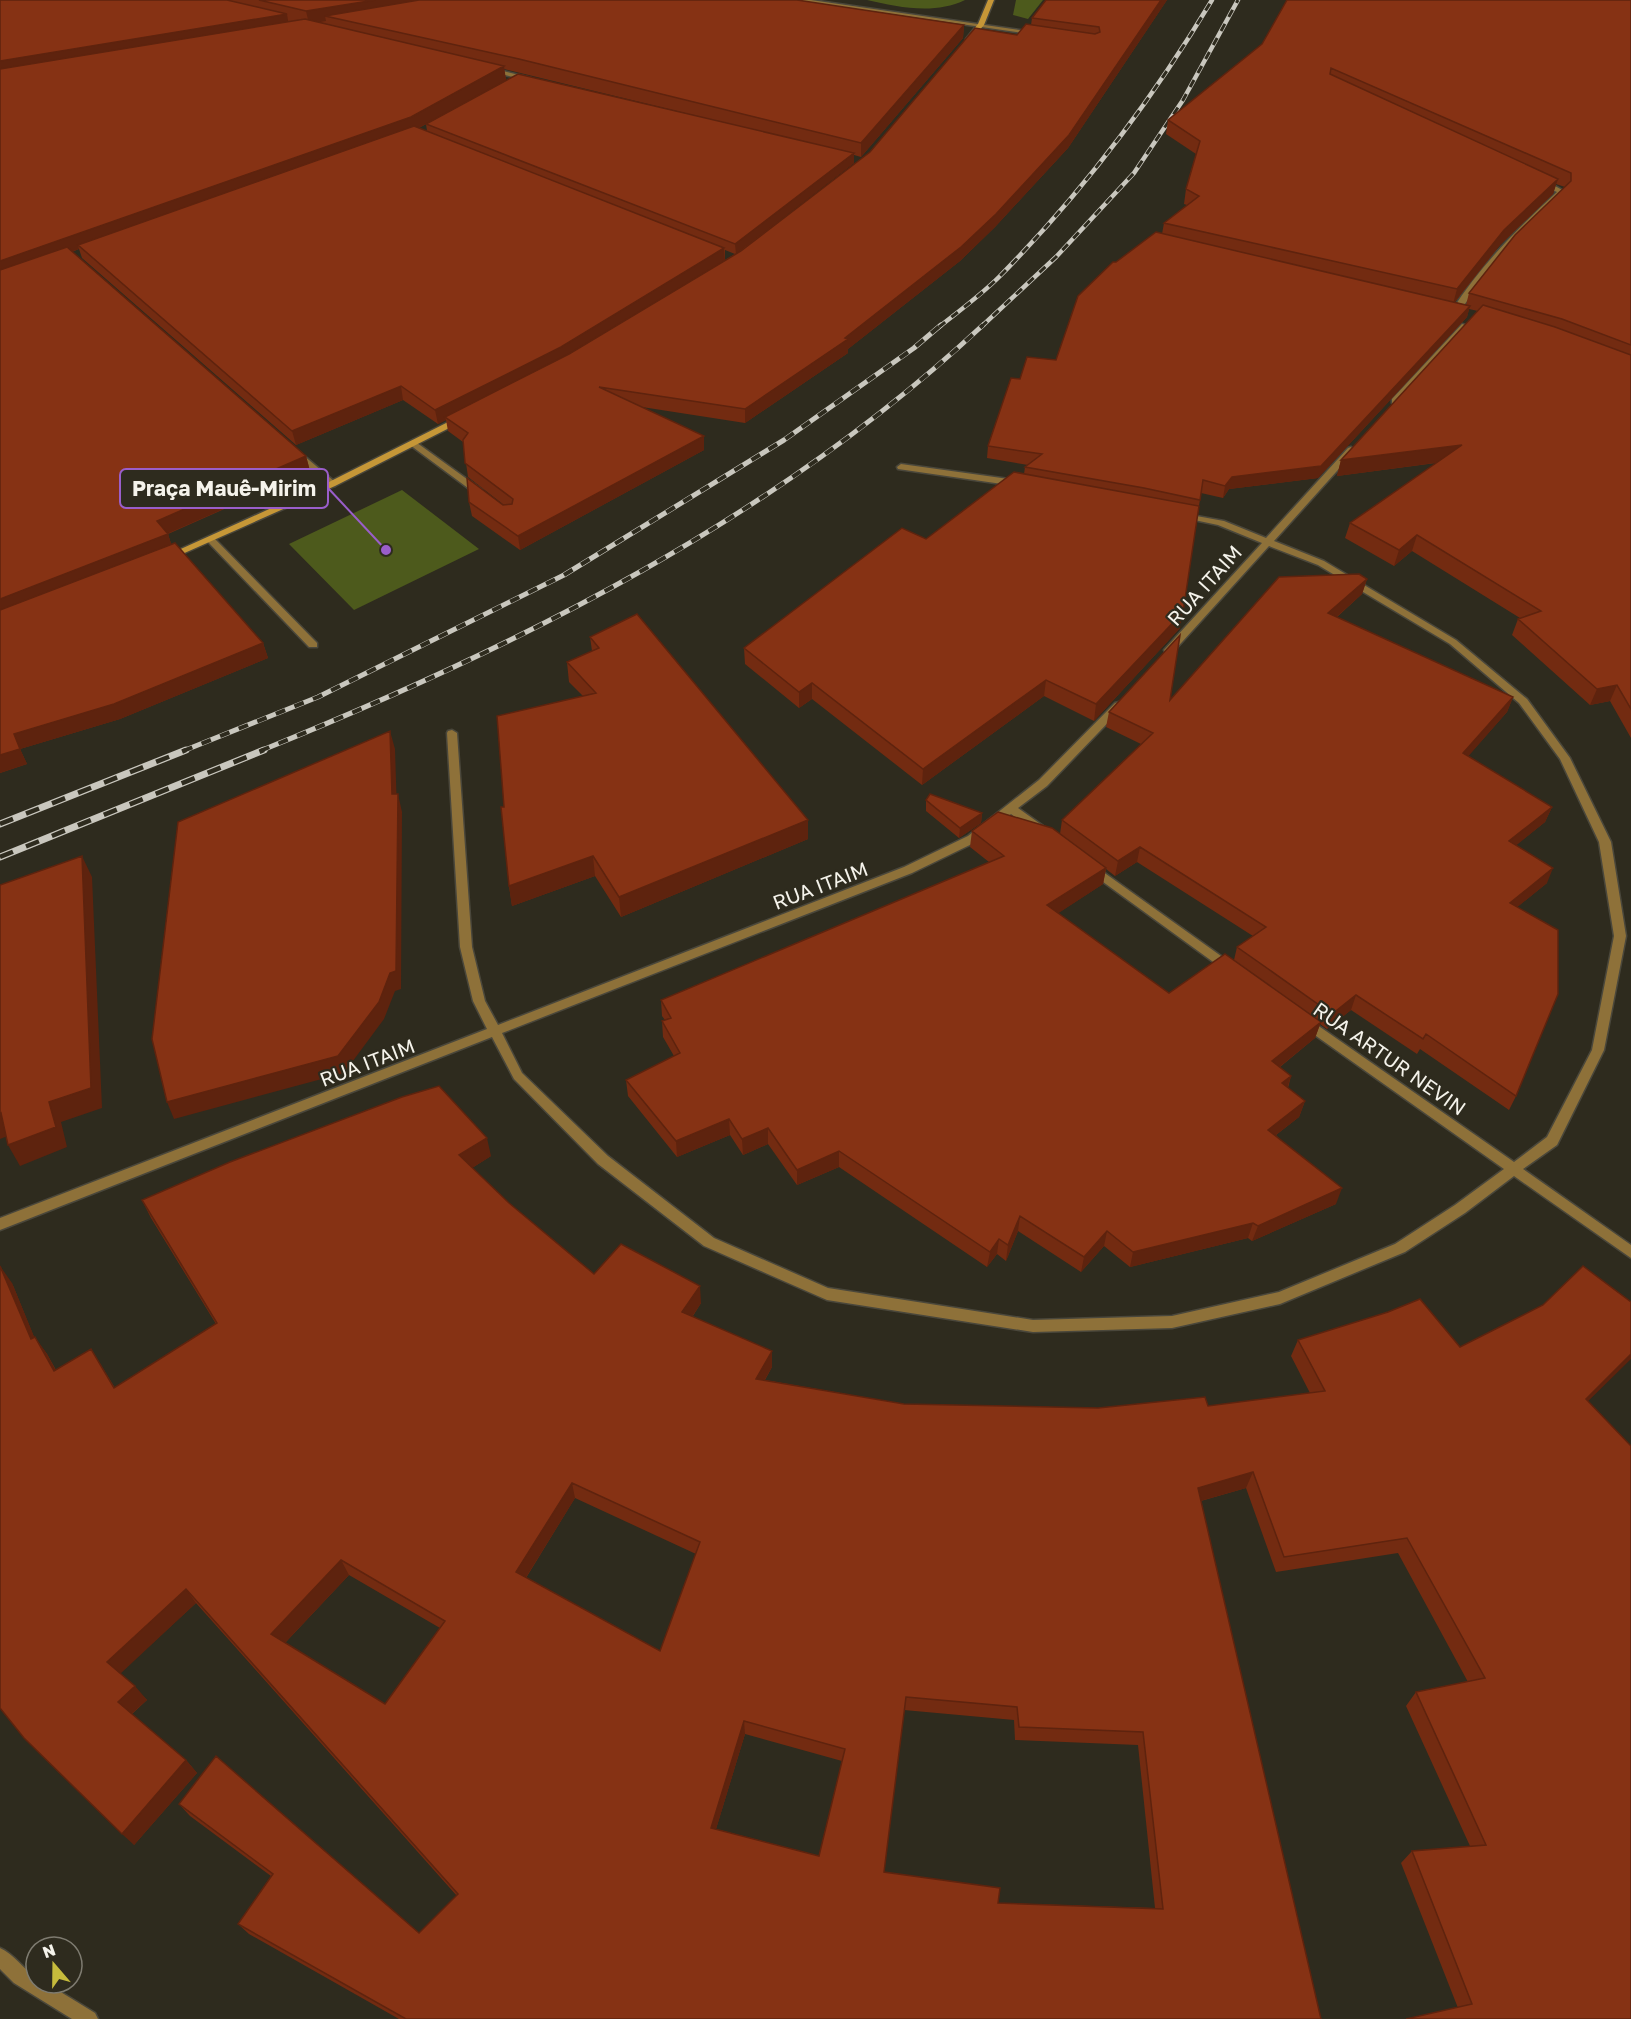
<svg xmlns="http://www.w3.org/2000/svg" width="1631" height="2019" font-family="'Golos Text',sans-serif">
<rect width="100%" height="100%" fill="#2e2b1e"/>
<path fill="#4d5a1c" d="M867,0H965C934,15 898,7 867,0Z
M1016,0H1043L1028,19L1013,15Z
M402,490L479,549L354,610L289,544Z"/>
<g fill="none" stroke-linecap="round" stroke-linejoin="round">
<defs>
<path id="street" d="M794,0H811L1040,33L1037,35Z
M491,68L531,78L532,79L529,81L489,71V69Z
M1538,180H1544L1566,192L1494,264L1459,312H1453L1452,310C1481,265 1518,228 1557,192L1538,184Z
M1462,324L1469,326L1398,403H1392V399Z
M413,440L482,490V494H476L410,445L409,443Z
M1351,447L1355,450L1354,452L1274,541L1324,561L1456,640L1527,699L1570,758L1611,842L1626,936L1604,1050L1557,1145L1523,1169L1631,1245V1258L1514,1176L1465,1213L1405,1252L1280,1304L1172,1328L1033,1332L827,1300L704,1246L598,1164L514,1079L492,1037L0,1230V1218L487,1029L473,1001L460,947L447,733L448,731L452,730L457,733L472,947L485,1001L498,1025L904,867L968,836L1039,780L1115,703L1119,702L1124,705L1123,707L1047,786L1018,808L1046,828L1047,831L1046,834H1038L1011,814L976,842L912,873L502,1033L522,1073L608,1156L714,1238L828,1288L1033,1320L1172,1316L1279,1292L1395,1244L1455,1205L1504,1169L1302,1026L1300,1023L1302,1020H1310L1514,1162L1547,1137L1592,1050L1614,936L1599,842L1560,759L1519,703L1450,644L1318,565L1269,546L1173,652H1165L1164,650L1262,543L1218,525L1180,517V513L1224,521L1266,538L1348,448Z
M296,449L335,482V486H329L293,454V450Z
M901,464L1016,480L1020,483L1016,486L898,469L897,467Z
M211,537L214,538L317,643V647H309L208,542L206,540Z
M1092,864L1235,966L1237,969L1235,972H1227L1088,871L1086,868L1088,865Z
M0,1948C14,1954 23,1969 36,1977V1983H46L95,2013L98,2019H72L14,1983L0,1969Z"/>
<path id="secondary" d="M988,0H994L984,25L970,41H966V39L978,24Z
M462,415L466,418L465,420L335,486L171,559L168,560L163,557L329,482Z"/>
</defs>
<use href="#street" stroke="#4a473b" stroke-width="3"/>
<use href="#secondary" stroke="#4a473b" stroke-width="3"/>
<use href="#street" fill="#8e7139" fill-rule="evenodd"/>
<use href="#secondary" fill="#c69737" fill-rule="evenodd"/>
<defs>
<path id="rail-far2" d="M939,327C959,311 981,295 999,277C1081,194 1152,100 1212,0
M981,327L1056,257L1134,173L1183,100L1238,0"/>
<path id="rail-far1" d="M183,751L318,697L564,575L784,440L914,348L941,325
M260,751C520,646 776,518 983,325"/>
<path id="rail" d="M0,824L186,750
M0,857L264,750"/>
</defs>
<use href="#rail-far2" stroke="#c9c7be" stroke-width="4.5"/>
<use href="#rail-far1" stroke="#c9c7be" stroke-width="5"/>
<use href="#rail" stroke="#c9c7be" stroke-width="7"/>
<use href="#rail-far2" stroke="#2e2b1e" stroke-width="3" stroke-dasharray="8" stroke-linecap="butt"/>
<use href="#rail-far1" stroke="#2e2b1e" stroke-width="4" stroke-dasharray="10" stroke-linecap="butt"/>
<use href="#rail" stroke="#2e2b1e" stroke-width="4.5" stroke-dasharray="14" stroke-linecap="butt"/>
</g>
<path fill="#732b11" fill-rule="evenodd" d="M0,0H797L964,25L963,38L861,157L854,155V163L737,253L870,152L1031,25L1032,18L1046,0H1167L1068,148L995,227L960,261L848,349V353L745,423L642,407L704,436V450L520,550L472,516L469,502L504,505L468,477L463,442L448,431L446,420L438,424L403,400L296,445L82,258L79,249L72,252L306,456L310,471L168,534L171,544L263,643L268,658L120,719L20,749L27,764L0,773ZM504,69L685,113L426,124L427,131L419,128L506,80ZM725,250L735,254L725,260Z
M1631,0V738L1610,701L1590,705L1512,635L1518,619L1520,618L1412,551L1394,566L1345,538L1350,523L1436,463L1337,476L1341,460L1478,311L1469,309L1467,317L1318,478L1229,489L1223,498L1201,493L1180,628L1094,721L1044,696L922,785L812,699L799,708L745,664L744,648L926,539L1024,474L1025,467L1028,465L987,458L988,446L1020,379L1056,360L1116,262L1162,234L1164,223L1187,205L1184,204L1186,189L1196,154L1166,134L1168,120L1262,44ZM1556,184L1565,187L1469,293L1466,305L1455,302L1500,245L1553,194Z
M1367,579L1362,594L1337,617L1513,697L1507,712L1468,756L1552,807L1545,822L1516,845L1547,883L1517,907L1516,1096L1509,1110L1420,1049L1417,1054L1351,1010L1327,1029L1320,1024L1315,1038L1280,1067L1291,1076L1288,1088L1305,1101L1299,1117L1276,1135L1336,1204L1252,1241L1248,1238L1130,1267L1104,1246L1081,1272L1018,1231L1006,1261L997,1254L987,1267L839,1167L797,1185L768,1144L743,1155L730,1135L677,1157L628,1096L626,1080L674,1056L663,1037L662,1021L665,1020L662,1016L661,1000L989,862L970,847L972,831L1060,834L1062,820L1141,744L1106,727L1109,712L1170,700ZM1137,862L1253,936L1237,947L1234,960L1169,993L1058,913L1103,884L1106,869L1115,876Z
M590,637L808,839L621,917L595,876L512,906L509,886L583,696L569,682L567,662L592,651Z
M926,800L982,813L981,823L959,838L926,811Z
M491,1156L472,1168L509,1203L594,1274L701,1303L693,1316L772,1367L765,1380L904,1404L1098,1408L1208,1406L1310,1393L1291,1356L1298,1340L1460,1347L1588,1401L1631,2019L1458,2008L1401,1863L1412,1851L1470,1846L1406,1706L1416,1692L1468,1682L1398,1553L1276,1572L1246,1488L1201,1501L1321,2019H399L249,1934L238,1924L271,1876L190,1816L179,1804L419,1933L457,1896L196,1603L120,1673L147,1700L132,1714L186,1760L197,1773L134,1845L12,1283L34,1337L47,1354L56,1370L91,1349L115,1388L216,1324L151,1218L142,1200ZM575,1498L696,1554L660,1651L526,1578ZM349,1575L440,1628L385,1704L285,1643ZM904,1710L1014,1720L1015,1740L1138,1745L1155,1908L998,1903L884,1872ZM745,1734L842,1761L819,1856L716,1829Z"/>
<path fill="#5e230e" d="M375,0H457L325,16L326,21L309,24L306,11Z
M1161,0H1167L1068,148L995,227L960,261L848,349V353L745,423V409L845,338Z
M287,14L289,27L0,75V61Z
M964,25L963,38L861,157V143Z
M504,66L506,80L413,131L78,245L79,249L0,277V261Z
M854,153V163L736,254L735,244Z
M1558,179L1553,194L1500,245L1453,304L1457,289L1504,230Z
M724,248L725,261L563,360L445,417L446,420L438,424L435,410Z
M1470,306L1467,317L1318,478L1229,489L1223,498L1225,486L1232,477Z
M401,386L403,400L296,445L292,431Z
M704,436V450L520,550L518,536Z
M1462,445L1457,460L1337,476L1341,460Z
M306,456L310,471L162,536L168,534L173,549L0,617V599L157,521Z
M1417,535L1412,551L1394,566L1399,550Z
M1367,579L1362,594L1324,628L1328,613Z
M1183,612L1180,628L1094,721L1096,704Z
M263,643L268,658L120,719L20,749L27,764L0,773V755L14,734Z
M1046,680L1044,696L922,785L923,769Z
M812,683V699L799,708V692Z
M1617,685L1610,701L1590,705L1597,689Z
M1513,697L1507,712L1458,768L1463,753Z
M390,731L395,749L397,812L392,794Z
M398,794L402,812L401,989L395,991L384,1019L344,1073L174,1119L167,1102Z
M1552,807L1545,822L1503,856L1509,841Z
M982,813L981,823L959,838L960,828Z
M808,820V839L621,917L619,897Z
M1140,847L1137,862L1115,876L1118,861Z
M82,856L92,877L102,1108L61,1122L67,1147L20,1166L8,1145L49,1102Z
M593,856L595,876L512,906L509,886Z
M1106,868L1103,884L1045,922L1047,905Z
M1553,868L1547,883L1504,918L1510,903Z
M1356,995L1351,1010L1327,1029L1332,1014Z
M1321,1022L1315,1038L1267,1077L1272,1061Z
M1291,1076L1286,1092L1282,1083Z
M1305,1101L1299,1117L1263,1145L1268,1130Z
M1,1113L13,1134L0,1139V1114Z
M729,1119L730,1135L677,1157L676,1141Z
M768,1128V1144L743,1155L742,1139Z
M487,1138L491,1156L464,1173L459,1155Z
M839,1151V1167L797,1185V1170Z
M1342,1188L1336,1204L1252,1241L1258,1226Z
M1020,1216L1018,1231L1006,1261L1008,1245Z
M1253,1223L1248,1238L1130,1267L1133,1252Z
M1107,1231L1104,1246L1081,1272L1084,1257Z
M999,1239L997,1254L987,1267L990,1252Z
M0,1266L12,1283L42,1356L31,1339Z
M700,1286L701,1303L684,1329L682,1312Z
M35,1337L47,1354L65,1388L54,1371Z
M772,1351V1367L756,1395V1379Z
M1631,1354V1359L1574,1415L1586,1399Z
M1253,1472L1246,1488L1193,1503L1198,1488Z
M572,1483L575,1498L520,1587L516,1572Z
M341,1560L349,1575L280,1648L271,1634Z
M186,1589L196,1603L119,1675L107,1662Z
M135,1686L147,1700L130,1715L118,1702Z
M744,1721L745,1734L713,1839L711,1828Z
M186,1760L197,1773L134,1845L122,1834Z"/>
<path fill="#863214" stroke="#5e230e" stroke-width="1.5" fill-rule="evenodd" d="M0,0H227L287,14L0,61Z
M259,0H375L306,11Z
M419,0H797L964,25L861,143L519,59L325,16Z
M1046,0H1161L1069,135L996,214L961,247L845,338L848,339L745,409L599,387L704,436L518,536L469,502L467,478L503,505L512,504L513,499L465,463L463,440L468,433L445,417L569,354L741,251L870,152L975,28L1017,35L1026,24L1095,34L1100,32L1099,27L1032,18Z
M1287,0H1631V345L1562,319L1469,293L1515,235L1571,181V173L1331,68L1330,74L1558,179L1504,230L1457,289L1164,223L1199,196L1186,189L1200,141L1168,120L1262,44Z
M305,19L504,66L411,117L0,261V69Z
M518,74L854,153L735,244L426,124Z
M414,126L724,248L561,347L435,410L401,386L292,431L78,245Z
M1156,232L1470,306L1321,466L1232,477L1225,486L1203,480L1200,500L1144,488L1025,467L1042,454L988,446L1011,378L1020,379L1027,357L1056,360L1078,296L1113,262H1116Z
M67,247L306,456L157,521L168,534L0,599V270Z
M1483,305L1555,327L1631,355V709L1617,685L1597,689L1518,619L1541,611L1417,535L1399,550L1350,523L1462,445L1341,460Z
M1014,472L1199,506L1183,612L1096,704L1046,680L923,769L812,683L799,692L744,648L902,528L926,539Z
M175,543L263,643L114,704L14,734L20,749L0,755V610Z
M1359,574L1367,579L1328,613L1513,697L1463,753L1552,807L1509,841L1553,868L1510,903L1558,930V994L1516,1096L1426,1034L1423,1039L1356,995L1332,1014L1237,947L1266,927L1140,847L1118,861L1062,820L1153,733L1109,712L1180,635L1170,700L1279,577Z
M637,614L808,820L619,897L593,856L509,886L501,807H504L497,716L596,693L567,662L599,648L590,637Z
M390,731L392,794H398L396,971L390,973L379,1002L338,1056L167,1102L152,1039L178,822Z
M930,794L982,813L960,828L926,800Z
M998,812L1052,828L1106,868L1047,905L1169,993L1225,954L1321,1022L1272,1061L1291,1076L1282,1083L1305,1101L1268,1130L1342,1188L1258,1226L1253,1223L1133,1252L1107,1231L1084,1257L1020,1216L1008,1245L999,1239L990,1252L839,1151L797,1170L768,1128L742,1139L729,1119L676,1141L626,1080L680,1053L662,1021L671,1018L661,1000L1004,856L972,831Z
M82,856L91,1088L49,1102L56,1127L8,1145L1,1113L0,1114V885Z
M439,1086L487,1138L459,1155L509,1203L594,1274L621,1244L700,1286L682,1312L772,1351L756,1379L904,1404L1098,1408L1205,1397L1208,1406L1325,1391L1298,1340L1388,1312L1420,1299L1460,1347L1543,1305L1583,1266L1631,1302V1354L1586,1399L1631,1446V2019H1406L1472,2004L1412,1851L1486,1845L1416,1692L1485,1678L1407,1538L1284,1557L1253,1472L1198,1488L1321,2019H406L238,1924L273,1874L179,1804L216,1756L419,1933L458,1894L186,1589L107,1662L135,1686L118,1702L186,1760L122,1834L24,1738L0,1708V1266L31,1339L35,1337L54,1371L91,1349L114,1388L217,1323L142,1200L230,1162L402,1097ZM572,1483L700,1542L660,1651L516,1572ZM341,1560L445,1621L385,1704L271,1634ZM906,1697L1017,1707L1019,1727L1143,1732L1163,1909L998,1903L1000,1888L884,1872ZM744,1721L845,1749L819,1856L711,1828Z"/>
<g text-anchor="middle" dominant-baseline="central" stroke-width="4.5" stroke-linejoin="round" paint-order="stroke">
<g font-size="20" fill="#f5f3eb" stroke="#2e2b1e">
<text transform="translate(1204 585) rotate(-48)">RUA ITAIM</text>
<text transform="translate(820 885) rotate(-21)">RUA ITAIM</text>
<text transform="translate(1390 1058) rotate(35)">RUA ARTUR NEVIN</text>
<text transform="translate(367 1062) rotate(-21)">RUA ITAIM</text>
</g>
</g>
<path fill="none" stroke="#9a5eca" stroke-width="2" d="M386 550L328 488"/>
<circle fill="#9a5eca" stroke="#2e2b1e" stroke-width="2" cx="386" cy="550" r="6"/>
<rect fill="#2e2b1e" stroke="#9a5eca" stroke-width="2" x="120" y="469" width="208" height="39" rx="6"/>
<g font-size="21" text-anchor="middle" font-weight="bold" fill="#f5f3eb">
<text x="224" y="496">Praça Mauê-Mirim</text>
</g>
<g transform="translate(54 1965) rotate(340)"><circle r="28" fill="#2e2b1e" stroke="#7e7b70" stroke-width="1.5"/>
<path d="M0-4.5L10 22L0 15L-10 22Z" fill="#c6bb3c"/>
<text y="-9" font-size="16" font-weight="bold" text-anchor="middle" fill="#f5f3eb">N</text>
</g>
</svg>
